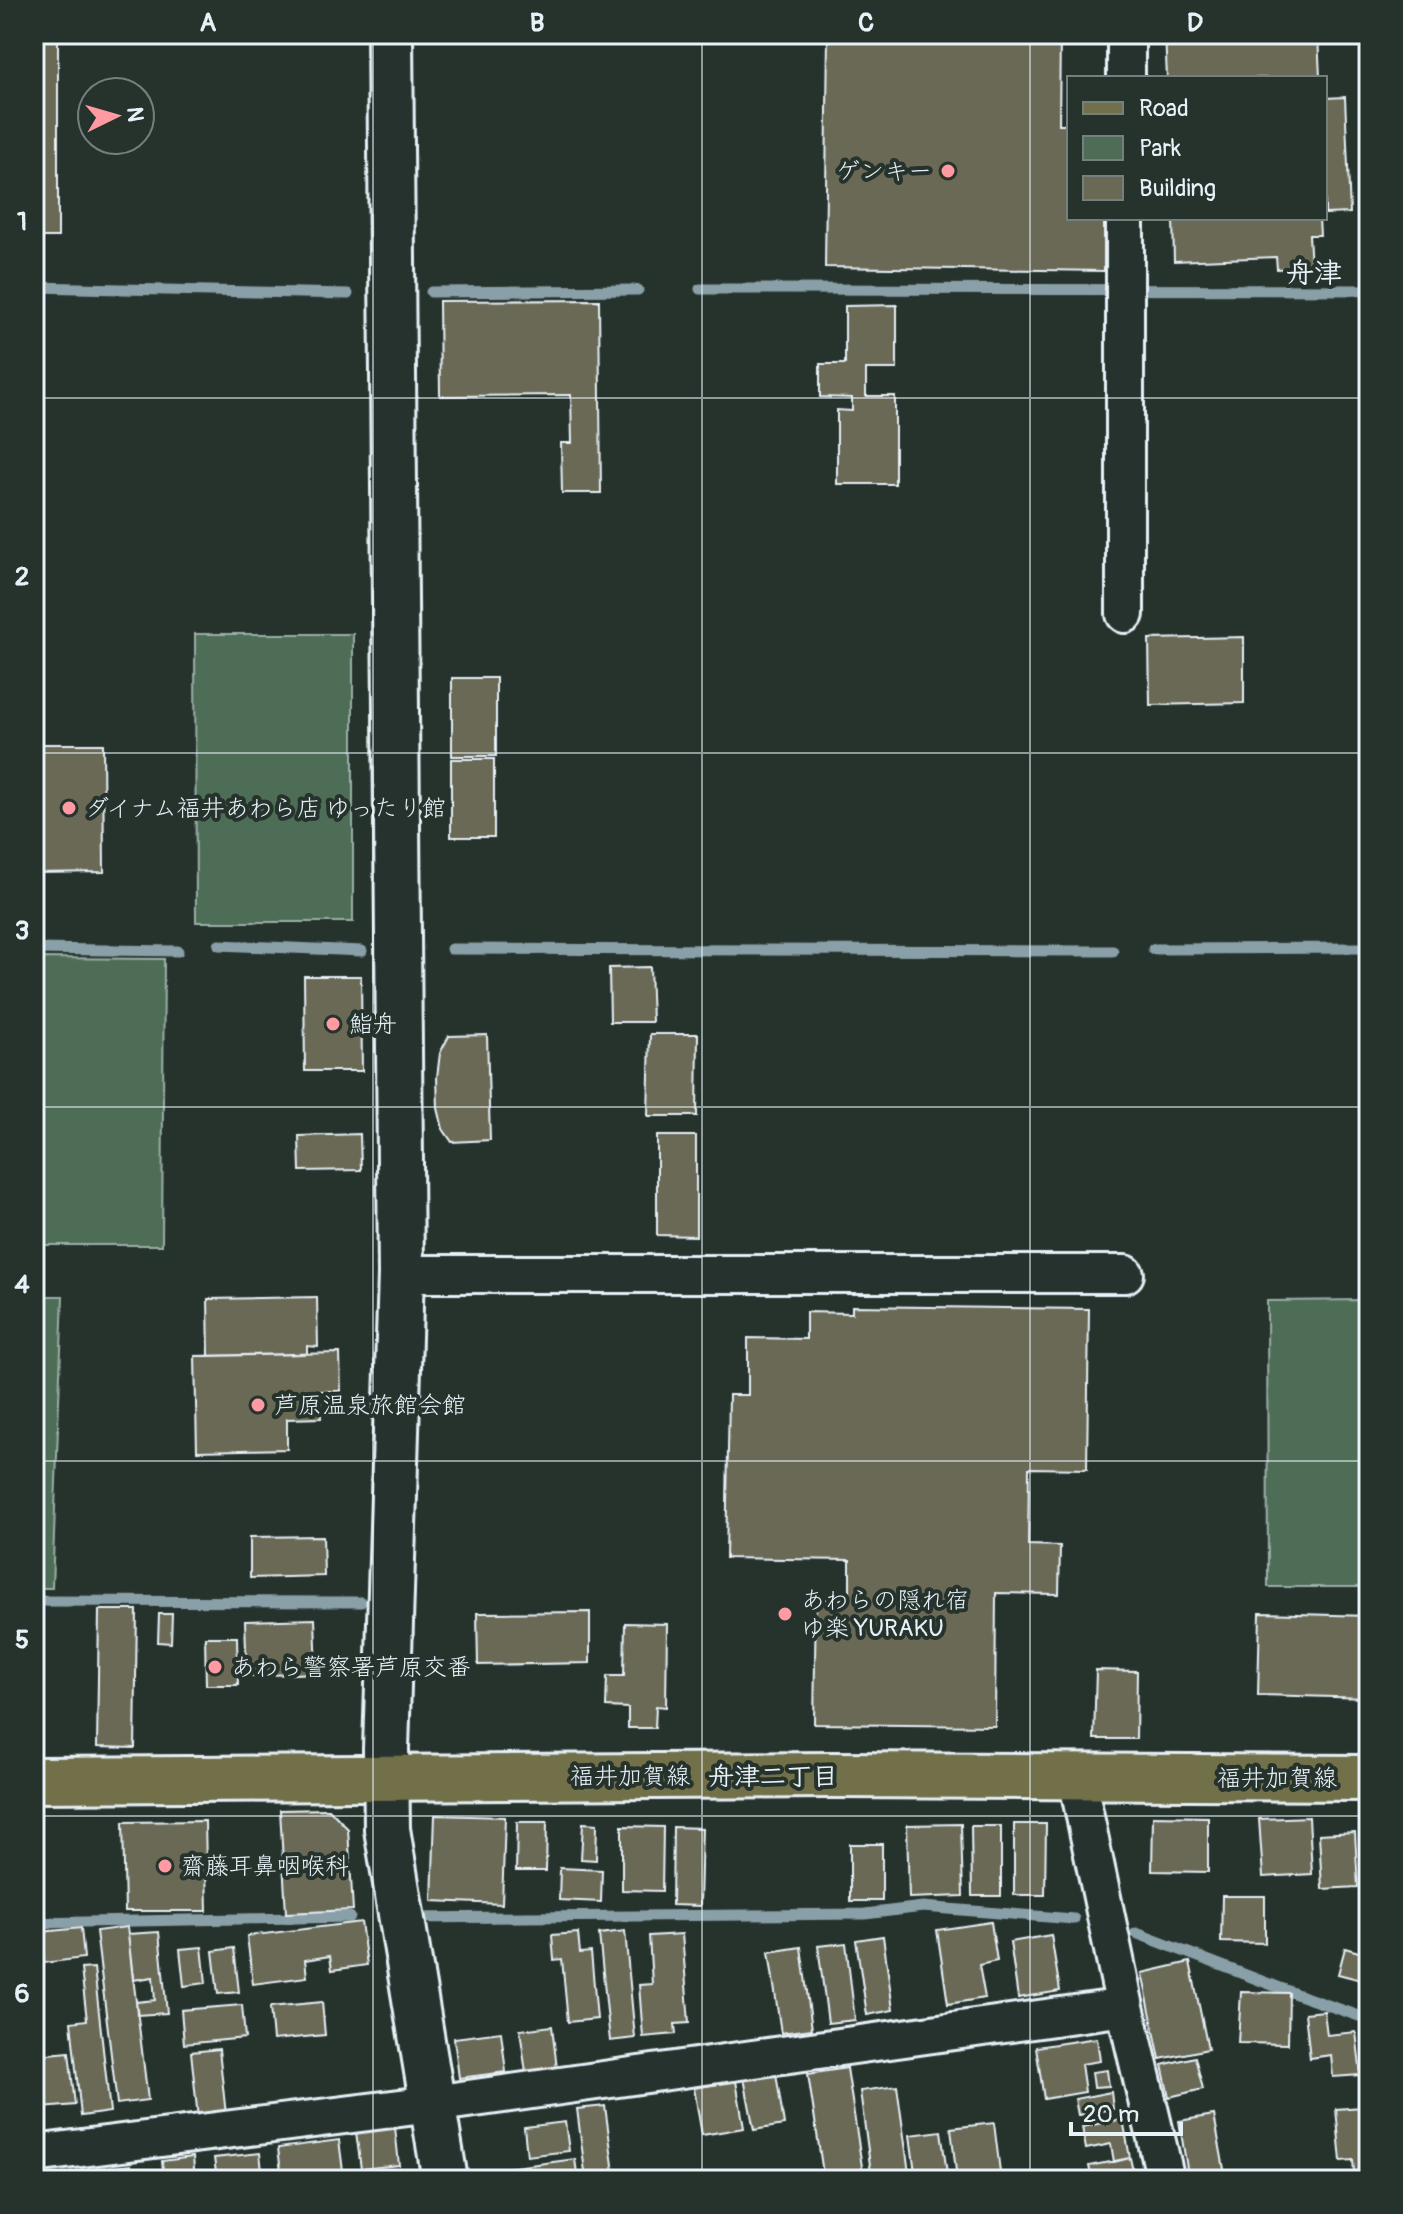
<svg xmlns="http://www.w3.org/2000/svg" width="1403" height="2214" font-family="Pangolin,'Klee One',sans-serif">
<rect width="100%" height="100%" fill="#26332d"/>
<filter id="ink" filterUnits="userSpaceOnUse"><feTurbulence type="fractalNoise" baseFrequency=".0125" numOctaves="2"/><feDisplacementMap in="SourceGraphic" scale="16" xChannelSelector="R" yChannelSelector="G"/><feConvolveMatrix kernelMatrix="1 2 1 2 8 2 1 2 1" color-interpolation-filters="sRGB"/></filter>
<g filter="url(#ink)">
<path fill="#4e6d57" stroke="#9bafa8" stroke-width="2" d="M195,634H353V922H196Z
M34,958L164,959L162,1245H34Z
M34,1296H63L52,1588H34Z
M1367,1300L1368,1587H1268L1267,1301Z"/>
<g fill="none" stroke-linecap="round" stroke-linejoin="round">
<path stroke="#8aa0a8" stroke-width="11" d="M34,287L348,294
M700,289L1369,290
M431,292L638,290
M219,945L362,951
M34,949L178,951
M451,949L1113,951
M1153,949L1367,948
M34,1601L361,1602
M411,1918L865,1914L923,1907L1074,1919
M34,1923L350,1917
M1136,1933L1296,1994L1359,2016L1369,2013"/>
</g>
<path fill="#6a6954" stroke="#e8f1f8" stroke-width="2" d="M34,34H58V237H34Z
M828,34H1060L1059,124H1069V218H1104V271L825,267Z
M1165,34H1318L1320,78H1167Z
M1345,97L1350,213L1325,214V98Z
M1173,218H1319L1320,235H1309L1311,267L1277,269L1276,257L1174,261Z
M599,300L601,493H562L561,443H572L571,395L440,396L439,301Z
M897,305V369H866V396H895V484H837V410L852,411V398L820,397V364H845V306Z
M1244,637V703L1150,705L1149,639Z
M34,647H39L38,675H34Z
M452,678H496V756H452Z
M34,744H103L104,872L34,873Z
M451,759H494V837H451Z
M650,967L652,1022H610L609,968Z
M304,976H361L362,1071H305Z
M650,1034H698L697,1116H648Z
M487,1035L490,1140L452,1142L443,1129L438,1108L437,1077L440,1053L449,1036Z
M360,1134L361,1170L300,1171L299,1136Z
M657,1136H696V1236L657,1235Z
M317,1297L318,1347L307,1346V1354L209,1356L208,1299Z
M852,1306L1089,1309L1087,1469L1029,1468L1028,1545L1060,1546L1059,1594L996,1593L995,1726L814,1724L816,1599H850V1560L726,1558L729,1395H748V1338L806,1339V1312L852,1313Z
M340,1353L341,1391H320L321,1418L287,1419V1449L197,1451L195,1356Z
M323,1536L324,1576L250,1578V1537Z
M99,1610H137L135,1748L97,1747Z
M590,1612V1663L478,1665L477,1613Z
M1260,1613L1369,1616V1698L1258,1695Z
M159,1614H172L171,1643L158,1642Z
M315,1619L317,1673L247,1676L245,1621Z
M625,1623L667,1624L666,1707L656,1706L655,1728H628V1708L606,1707L607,1676H624Z
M205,1637H237L238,1685H206Z
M1096,1670L1137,1671L1136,1739H1094Z
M329,1809L348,1829L353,1910L286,1913L280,1810Z
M435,1815L505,1817L502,1904L432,1901Z
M1153,1816L1208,1817V1872L1152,1871Z
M1309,1817L1312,1874L1263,1877L1259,1819Z
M205,1821L207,1911H125L123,1822Z
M517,1822H547L546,1871H516Z
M583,1823L597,1824L596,1860L581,1859Z
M961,1824L963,1896L909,1898L907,1825Z
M1014,1824H1046L1045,1895H1014Z
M622,1826L663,1827L662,1891L622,1890Z
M971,1826H1001V1896H972Z
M673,1827L702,1828L700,1906L672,1905Z
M1355,1832L1358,1887L1322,1889L1319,1834Z
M850,1844H882V1901H850Z
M560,1868L602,1870L601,1902L559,1900Z
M1222,1896H1265V1943L1221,1942Z
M361,1922L367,1965L332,1970L330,1956L305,1960L307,1977L253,1984L247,1936Z
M991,1922L997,1961L979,1965L985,1998L948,2004L937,1930Z
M127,1927L148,2100L117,2104L96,1931Z
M81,1928L84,1958L44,1963L41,1932Z
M625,1931L635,2038L610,2041L599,1934Z
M159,1932L167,2013L137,2015L136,2002L155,2000L153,1977L133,1980L128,1934Z
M578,1933L580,1953L591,1952L597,2019L568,2022L562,1959L554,1960L552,1935Z
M682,1934L689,2023L675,2024L676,2034L643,2037L639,1985L652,1984L649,1936Z
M1051,1935L1060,1991L1018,1998L1010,1942Z
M883,1936L893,2010L867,2015L856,1940Z
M846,1943L855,2020L828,2023L818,1946Z
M202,1947L206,1983L184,1986L180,1949Z
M801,1947L812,2029L781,2033L769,1952Z
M234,1948L239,1992L218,1994L213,1951Z
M1345,1948L1369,1955V1982L1338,1974Z
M1190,1962L1208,2049L1160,2059L1142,1973Z
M94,1968L110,2112L81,2116L71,2022L87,2020L81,1969Z
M1241,1992L1289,1993L1288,2044L1238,2043Z
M322,2002L325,2035L273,2040L270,2007Z
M242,2005L245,2038L184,2044L181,2010Z
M1324,2011L1327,2035L1356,2032L1361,2075L1333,2077L1331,2055L1310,2058L1305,2013Z
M552,2026L557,2069L526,2073L520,2030Z
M501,2032L506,2072L459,2078L454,2038Z
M1097,2038L1100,2061L1081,2064L1085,2092L1044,2099L1036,2047Z
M219,2049L226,2115L198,2118L191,2052Z
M69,2052L75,2105L43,2108L37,2055Z
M1195,2057L1203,2089L1169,2097L1162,2065Z
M847,2068L864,2180H824L808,2074Z
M1107,2070L1109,2086L1094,2087L1092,2072Z
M776,2073L784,2125L754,2130L744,2078Z
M736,2081L744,2128L702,2135L694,2088Z
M897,2086L910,2180H872L860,2091Z
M1111,2092L1113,2109L1078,2115L1075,2099Z
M605,2106L615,2180H586L577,2109Z
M1362,2107L1367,2171L1354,2172L1353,2160L1341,2161L1336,2109Z
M1214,2115L1226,2180H1189L1179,2121Z
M1123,2119L1130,2158L1114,2162L1111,2144L1086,2149L1082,2127Z
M565,2122L569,2151L527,2156L524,2127Z
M994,2123L1001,2180H957L951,2128Z
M395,2127L399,2165L361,2169L356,2132Z
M941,2131L948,2180H916L910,2135Z
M339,2140L343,2171L310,2175L311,2180H282L278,2148Z
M260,2153L263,2180H217L214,2158Z
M193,2157L195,2180H164L162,2161Z
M1130,2158L1135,2180H1092L1089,2166Z
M575,2159L578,2180H471L470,2173Z
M131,2165L134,2180H91L90,2170Z"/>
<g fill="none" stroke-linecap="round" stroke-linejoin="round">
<defs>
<path id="minor" d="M1126,78V34
M1125,614V218
M401,1274H1125
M1077,1778L1125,2007L1166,2180
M34,2154L432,2104L1125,2007"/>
<path id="tertiary" d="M390,34L401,1274L386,1749L387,1829L445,2180"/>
<path id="primary" d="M34,1780L832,1775L1369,1778"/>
</defs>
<use href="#minor" stroke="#e8f1f8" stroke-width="42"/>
<use href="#tertiary" stroke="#e8f1f8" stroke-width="50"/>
<use href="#primary" stroke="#e8f1f8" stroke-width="50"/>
<use href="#minor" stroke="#26332d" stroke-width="36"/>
<use href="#tertiary" stroke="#26332d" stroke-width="44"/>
<use href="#primary" stroke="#71704a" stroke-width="44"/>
</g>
</g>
<path fill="none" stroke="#e8f1f8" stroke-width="2" stroke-opacity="0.55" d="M373,34V2180M702,34V2180M1030,34V2180M34,398H1369M34,753H1369M34,1107H1369M34,1461H1369M34,1816H1369"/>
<g fill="#ff9aa2" stroke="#26332d" stroke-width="3">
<circle cx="948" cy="171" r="8"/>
<circle cx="69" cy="808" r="8"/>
<circle cx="333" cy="1024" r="8"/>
<circle cx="258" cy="1405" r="8"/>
<circle cx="785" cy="1614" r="8"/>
<circle cx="215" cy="1667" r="8"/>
<circle cx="165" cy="1866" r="8"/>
</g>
<g text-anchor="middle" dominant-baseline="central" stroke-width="8" stroke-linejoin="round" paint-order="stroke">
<g font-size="24" fill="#e8f1f8" stroke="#26332d" text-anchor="start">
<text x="932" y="171" text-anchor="end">ゲンキー</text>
<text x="85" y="808">ダイナム福井あわら店 ゆったり館</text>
<text x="349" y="1024">鮨舟</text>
<text x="274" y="1405">芦原温泉旅館会館</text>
<text x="801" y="1600">あわらの隠れ宿<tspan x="801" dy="28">ゆ楽 YURAKU</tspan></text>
<text x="231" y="1667">あわら警察署芦原交番</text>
<text x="181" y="1866">齋藤耳鼻咽喉科</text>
</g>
<g font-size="24" fill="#e8f1f8" stroke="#26332d">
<text x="630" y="1776">福井加賀線</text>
<text x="1277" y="1778">福井加賀線</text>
</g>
<g font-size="26" font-weight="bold" fill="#e8f1f8" stroke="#26332d">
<text x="773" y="1777">舟津二丁目</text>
</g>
<g font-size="28" font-weight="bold" fill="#e8f1f8" stroke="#26332d">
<text x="1314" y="273">舟津</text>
</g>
</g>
<rect width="1403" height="2214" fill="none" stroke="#26332d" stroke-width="88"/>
<rect x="1067" y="76" width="260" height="144" fill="#26332d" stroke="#747f7e" stroke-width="2"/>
<rect x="1083" y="102" width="40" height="12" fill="#71704a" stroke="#747f7e" stroke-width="2"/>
<text x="1139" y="116" font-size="24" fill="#e8f1f8">Road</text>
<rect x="1083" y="136" width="40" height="24" fill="#4e6d57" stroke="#747f7e" stroke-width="2"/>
<text x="1139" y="156" font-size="24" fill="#e8f1f8">Park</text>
<rect x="1083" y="176" width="40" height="24" fill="#6a6954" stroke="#747f7e" stroke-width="2"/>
<text x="1139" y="196" font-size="24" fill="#e8f1f8">Building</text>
<g transform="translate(116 116) rotate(85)"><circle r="38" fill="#26332d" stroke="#747f7e" stroke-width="2"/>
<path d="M0-6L14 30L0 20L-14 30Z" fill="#ff9aa2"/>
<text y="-12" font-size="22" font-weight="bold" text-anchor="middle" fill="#e8f1f8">N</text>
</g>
<path d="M1071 2122v12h110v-12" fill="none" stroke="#e8f1f8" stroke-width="4"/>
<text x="1083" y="2122" font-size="24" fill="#e8f1f8" stroke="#26332d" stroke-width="6" paint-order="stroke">20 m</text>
<rect x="44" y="44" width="1315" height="2126" fill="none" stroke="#e8f1f8" stroke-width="3"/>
<g font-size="26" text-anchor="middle" font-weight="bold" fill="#e8f1f8">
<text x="208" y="31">A</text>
<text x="537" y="31">B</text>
<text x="866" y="31">C</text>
<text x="1195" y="31">D</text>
<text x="22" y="230">1</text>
<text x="22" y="585">2</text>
<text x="22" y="939">3</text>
<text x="22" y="1293">4</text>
<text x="22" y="1648">5</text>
<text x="22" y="2002">6</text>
</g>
</svg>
